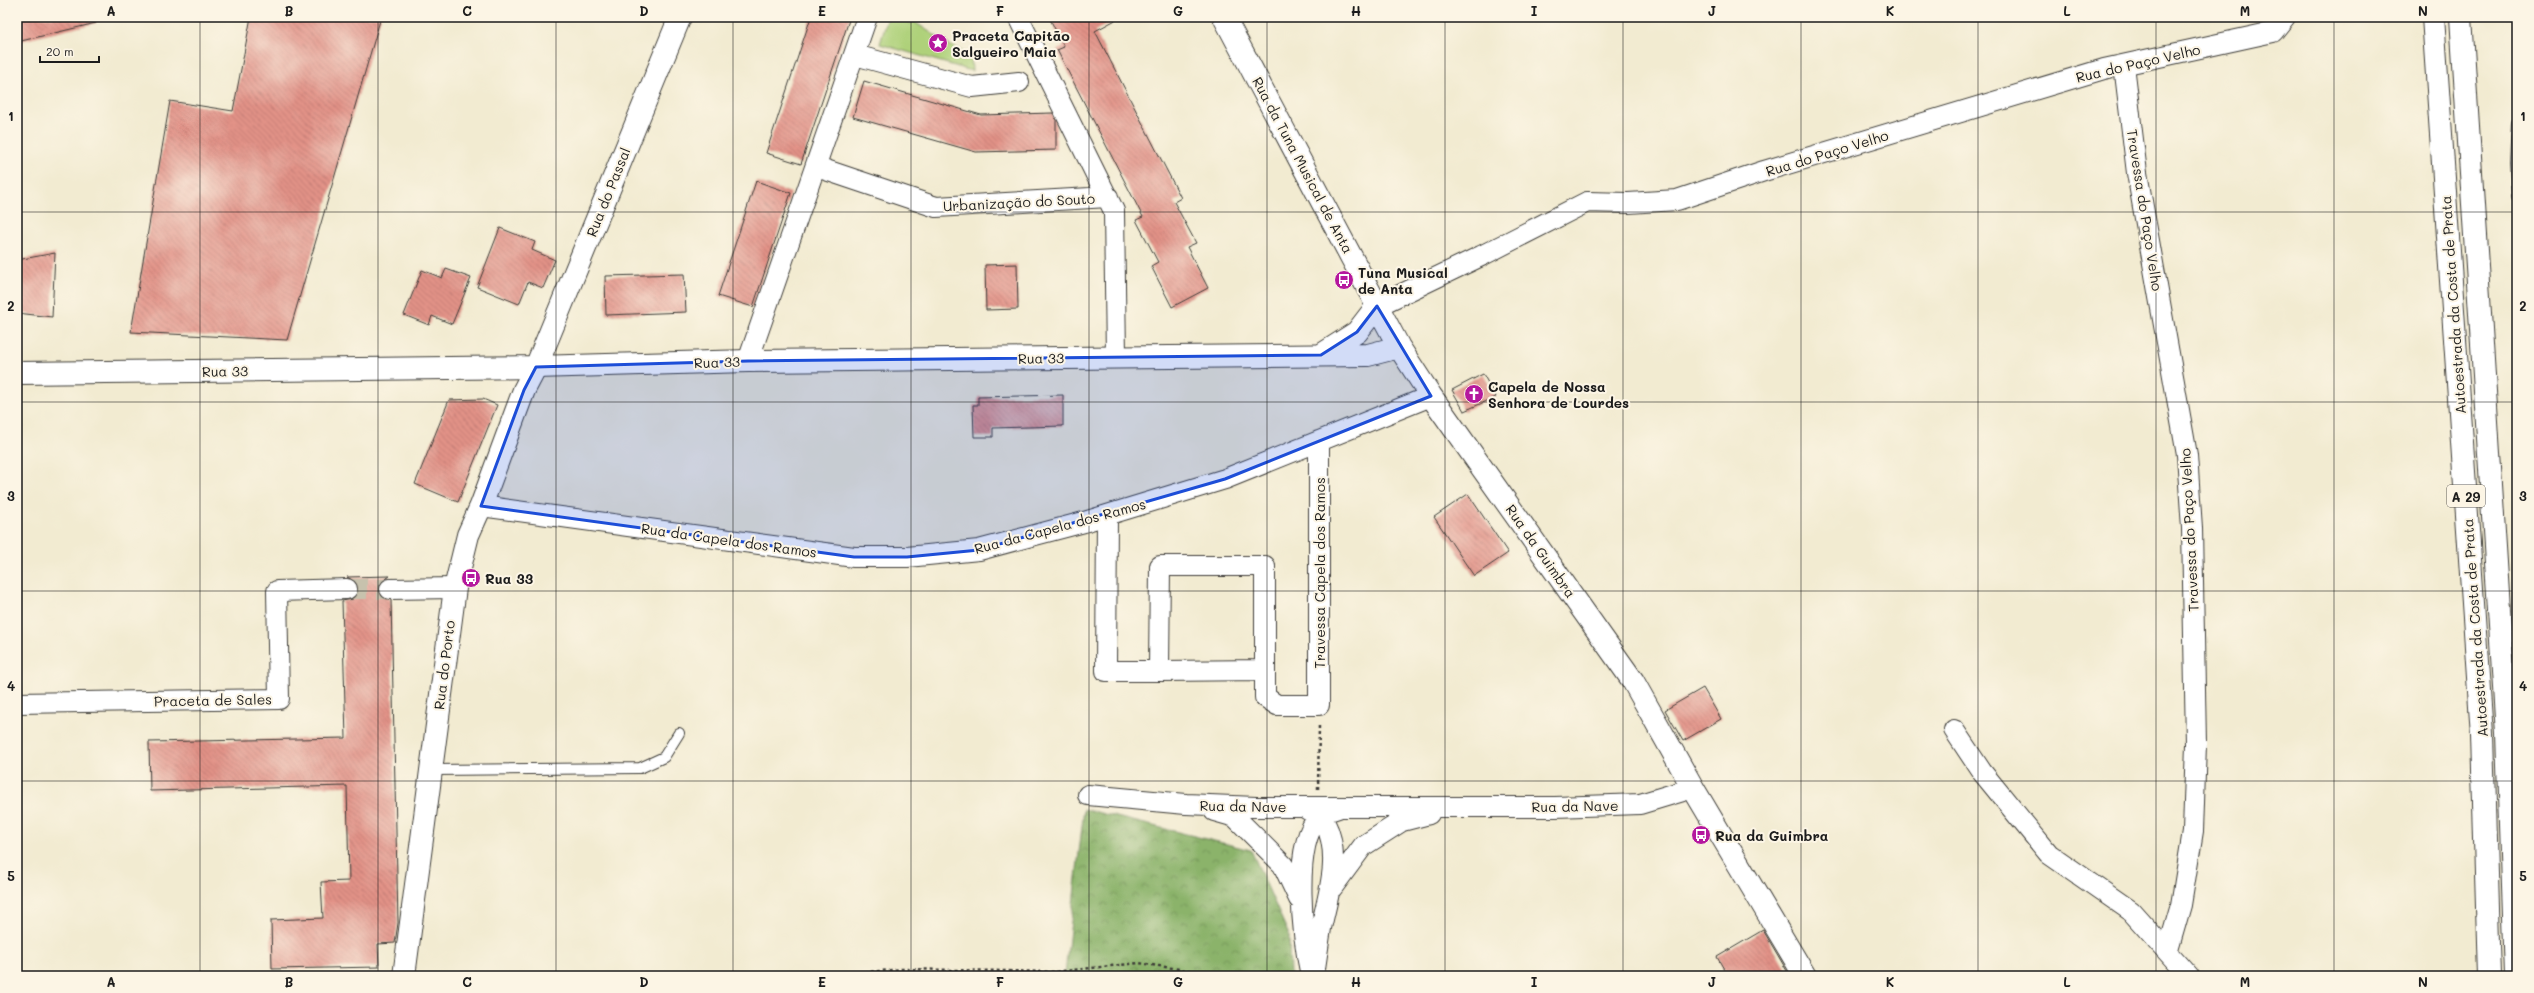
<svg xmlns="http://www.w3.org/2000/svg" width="2534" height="993" font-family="Mali,sans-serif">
<defs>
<pattern id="forest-crowns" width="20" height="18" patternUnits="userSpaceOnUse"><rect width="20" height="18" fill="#8bb36a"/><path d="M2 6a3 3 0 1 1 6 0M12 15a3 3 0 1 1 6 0" fill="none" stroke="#719156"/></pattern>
<pattern id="building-back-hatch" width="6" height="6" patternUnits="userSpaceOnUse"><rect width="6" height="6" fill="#e29287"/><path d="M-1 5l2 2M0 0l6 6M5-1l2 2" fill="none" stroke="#b6766e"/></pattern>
</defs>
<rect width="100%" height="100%" fill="#fcf5e5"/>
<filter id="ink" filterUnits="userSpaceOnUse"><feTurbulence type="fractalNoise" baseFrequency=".025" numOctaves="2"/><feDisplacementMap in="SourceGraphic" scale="8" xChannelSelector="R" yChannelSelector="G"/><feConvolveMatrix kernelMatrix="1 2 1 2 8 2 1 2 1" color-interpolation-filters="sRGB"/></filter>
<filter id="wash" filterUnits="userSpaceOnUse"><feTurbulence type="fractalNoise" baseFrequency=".012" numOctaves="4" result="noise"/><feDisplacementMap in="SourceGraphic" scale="16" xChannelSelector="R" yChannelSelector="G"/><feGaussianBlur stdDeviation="0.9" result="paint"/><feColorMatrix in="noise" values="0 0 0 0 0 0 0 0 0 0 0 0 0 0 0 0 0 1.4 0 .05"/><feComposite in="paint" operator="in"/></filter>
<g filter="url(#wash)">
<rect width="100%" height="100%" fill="#f2ebd1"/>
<path fill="url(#forest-crowns)" stroke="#546843" d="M1084,809L1251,850L1289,935L1290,976H883L1065,973Z"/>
<path fill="#afd17a" stroke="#66764b" d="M888,17H902L911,24L913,21L951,46L971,54L972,71L880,44Z"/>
<g id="blocks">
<path fill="url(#building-back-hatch)" d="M17,17H96V23L17,42Z
M251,17H381L287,340L131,332L170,101L233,111Z
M811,17H850L801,164L766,153Z
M1049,17H1121L1095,31L1181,198L1174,202L1196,243L1187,247L1208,288L1172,307L1151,266L1158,262L1136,220L1143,217L1057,50L1064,47Z
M864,81L981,115L1053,113L1056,119V150L976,152L853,117Z
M756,181L791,193L753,307L718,296Z
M500,228L535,242L532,250L555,260L543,288L528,282L519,304L477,287Z
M55,253L52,317L17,313V260Z
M1017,264L1018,309L986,310L985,265Z
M446,269L471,278L452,324L432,316L429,325L404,315L422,270L442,278Z
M684,274L686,312L606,315L605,276Z
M1483,374L1496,397L1464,411L1452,390Z
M1063,395V426L993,428V437H974L973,405H978V397Z
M483,399L497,405L458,502L415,484L449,400Z
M1468,494L1508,553L1474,576L1434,517Z
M390,576L380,583L379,589L380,595L391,600L398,923L395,943L378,944L379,967L272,969L271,920L323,918L321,882L349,881L347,786L150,791L149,742L346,738L342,601L353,599L358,589L357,583L347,577Z
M1703,688L1721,719L1683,741L1665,710Z
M1763,930L1790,976H1728L1717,957Z"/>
</g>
</g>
<g filter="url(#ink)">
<use href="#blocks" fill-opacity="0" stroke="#3c3b37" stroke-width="1"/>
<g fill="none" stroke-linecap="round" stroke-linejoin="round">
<path stroke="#c7c2ad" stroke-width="20" stroke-dasharray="20 10" stroke-linecap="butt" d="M347,589H390"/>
<defs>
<path id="service" d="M2517,123L2515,161L2517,196
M431,770L640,768L664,757L679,733"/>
<path id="minor" d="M1018,17L1114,211L1116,357
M855,55L972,87L1019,82
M2124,65L2137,173L2187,455L2192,528L2196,744L2193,831L2181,905L2168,950
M817,167L936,207L1108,197
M1377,306L1481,256L1587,202L1628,203L1677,200L1764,171L2104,69L2273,32L2285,17
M748,361L867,17
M481,506L854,557H907L979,550L1084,522L1225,479L1431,396
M1107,515L1106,671H1159L1160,566H1265V697L1277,705H1319V441
M390,589L455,588
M1159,671L1265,670
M17,703L279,699L277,591L347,589
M1954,730L1982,772L2049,854L2131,911L2189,976
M1088,795L1186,804L1256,807H1555L1640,804L1693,788
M1308,810C1315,813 1322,816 1325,823C1342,856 1328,895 1321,928C1319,942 1317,955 1315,968
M1214,811L1235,817L1283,865L1299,899
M1332,888L1363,846L1402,821L1429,814
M1311,976C1303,940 1291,845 1319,817C1323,812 1333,810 1338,808"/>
<path id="tertiary" d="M1224,17L1399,347L1431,396L1633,681L1693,788L1805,976
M1321,355L1357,332L1377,306
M536,367L680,17
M17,373L536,367L748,361L1368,355L1399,347"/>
<path id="secondary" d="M404,976L455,588L468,535L481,506L524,390L536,367"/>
<path id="motorway" d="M2433,17L2482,735L2489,976
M2461,17L2507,734L2515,976"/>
</defs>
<use href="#service" stroke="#3c3b37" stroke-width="12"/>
<use href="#minor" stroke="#3c3b37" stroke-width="22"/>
<use href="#tertiary" stroke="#3c3b37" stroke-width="24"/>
<use href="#secondary" stroke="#3c3b37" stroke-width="24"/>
<use href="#motorway" stroke="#3c3b37" stroke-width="24"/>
<path stroke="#3c3b37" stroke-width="2.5" stroke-dasharray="3 3" stroke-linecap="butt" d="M1318,789L1319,724
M823,976L902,969L1054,972L1139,963L1225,976"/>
<use href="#service" stroke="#fff" stroke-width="10"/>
<use href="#minor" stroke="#fff" stroke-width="20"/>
<use href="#tertiary" stroke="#fff" stroke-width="22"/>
<use href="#secondary" stroke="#fff" stroke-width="22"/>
<use href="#motorway" stroke="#fff" stroke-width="22"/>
</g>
</g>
<path fill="#1d4ed8" fill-opacity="0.2" stroke="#1d4ed8" stroke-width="3" stroke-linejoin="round" d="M1377,306L1431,396L1225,479L979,550L907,557H854L481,506L524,390L536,367L748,361L1321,355L1357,332Z"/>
<path fill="none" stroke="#1c1c1c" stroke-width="1" stroke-opacity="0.55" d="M200,17V976M378,17V976M556,17V976M733,17V976M911,17V976M1089,17V976M1267,17V976M1445,17V976M1623,17V976M1801,17V976M1978,17V976M2156,17V976M2334,17V976M17,212H2517M17,402H2517M17,591H2517M17,781H2517"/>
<defs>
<symbol id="sight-disc" viewBox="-11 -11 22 22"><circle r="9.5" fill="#b5179e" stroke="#fcf5e5"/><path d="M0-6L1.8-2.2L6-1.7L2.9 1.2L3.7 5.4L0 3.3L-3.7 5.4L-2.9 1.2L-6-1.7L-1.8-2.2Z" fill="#fff"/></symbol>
<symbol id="bus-disc" viewBox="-11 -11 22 22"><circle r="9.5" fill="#b5179e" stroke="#fcf5e5"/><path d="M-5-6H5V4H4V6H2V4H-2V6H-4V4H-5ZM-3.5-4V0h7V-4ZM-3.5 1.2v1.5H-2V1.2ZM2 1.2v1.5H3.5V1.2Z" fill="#fff"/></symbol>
<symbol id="church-disc" viewBox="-11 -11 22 22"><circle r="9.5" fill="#b5179e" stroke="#fcf5e5"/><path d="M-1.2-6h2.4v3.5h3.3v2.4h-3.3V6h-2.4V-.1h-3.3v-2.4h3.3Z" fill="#fff"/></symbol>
</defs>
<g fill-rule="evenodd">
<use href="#sight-disc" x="927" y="32" width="22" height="22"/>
<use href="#bus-disc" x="1333" y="269" width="22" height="22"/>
<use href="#church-disc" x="1463" y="383" width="22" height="22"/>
<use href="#bus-disc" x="460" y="567" width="22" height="22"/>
<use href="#bus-disc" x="1690" y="824" width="22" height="22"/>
</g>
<g text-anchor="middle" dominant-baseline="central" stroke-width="4" stroke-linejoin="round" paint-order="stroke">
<rect fill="#fcf5e5" stroke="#5f5d58" stroke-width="1" x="2447" y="485" width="38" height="22" rx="3"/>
<g font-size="13" font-weight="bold" fill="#1c1c1c">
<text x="2466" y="496">A 29</text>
</g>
<g font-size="14" font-weight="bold" fill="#1c1c1c" stroke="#fcf5e5" text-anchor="start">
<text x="952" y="35">Praceta Capitão<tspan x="952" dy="16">Salgueiro Maia</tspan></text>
<text x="1358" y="272">Tuna Musical<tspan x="1358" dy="16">de Anta</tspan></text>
<text x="1488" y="386">Capela de Nossa<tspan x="1488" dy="16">Senhora de Lourdes</tspan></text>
<text x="485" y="578">Rua 33</text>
<text x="1715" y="835">Rua da Guimbra</text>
</g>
<g font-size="14" fill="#1c1c1c" stroke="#fcf5e5">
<text transform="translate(2138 63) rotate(-13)">Rua do Paço Velho</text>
<text transform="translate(1827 153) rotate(-17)">Rua do Paço Velho</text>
<text transform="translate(1303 165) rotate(62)">Rua da Tuna Musical de Anta</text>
<text transform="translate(608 192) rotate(-68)">Rua do Passal</text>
<text transform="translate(1019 202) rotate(-3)">Urbanização do Souto</text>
<text transform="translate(2145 210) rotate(81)">Travessa do Paço Velho</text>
<text transform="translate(2453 305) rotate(-94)">Autoestrada da Costa de Prata</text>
<text transform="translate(1041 358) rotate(-1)">Rua 33</text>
<text transform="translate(717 362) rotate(-2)">Rua 33</text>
<text transform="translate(225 371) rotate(-1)">Rua 33</text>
<text transform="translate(1060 526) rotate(-15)">Rua da Capela dos Ramos</text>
<text transform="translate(2189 530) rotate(-93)">Travessa do Paço Velho</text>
<text transform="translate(729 540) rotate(8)">Rua da Capela dos Ramos</text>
<text transform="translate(1541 551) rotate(55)">Rua da Guimbra</text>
<text transform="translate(1319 573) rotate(-90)">Travessa Capela dos Ramos</text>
<text transform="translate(2475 628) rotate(-94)">Autoestrada da Costa de Prata</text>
<text transform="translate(444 665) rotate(-83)">Rua do Porto</text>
<text transform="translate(213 700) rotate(-1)">Praceta de Sales</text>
<text transform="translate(1243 806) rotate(1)">Rua da Nave</text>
<text transform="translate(1575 806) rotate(-1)">Rua da Nave</text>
</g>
</g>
<rect width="2534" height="993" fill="none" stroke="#fcf5e5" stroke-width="44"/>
<path d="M40 56v6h59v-6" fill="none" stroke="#1c1c1c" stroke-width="2"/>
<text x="46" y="56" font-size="12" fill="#1c1c1c" stroke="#fcf5e5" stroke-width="3" paint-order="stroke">20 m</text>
<rect x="22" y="22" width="2490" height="949" fill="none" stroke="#1c1c1c" stroke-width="1.5"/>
<g font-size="13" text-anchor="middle" font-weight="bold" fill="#1c1c1c">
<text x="111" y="16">A</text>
<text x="289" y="16">B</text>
<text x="467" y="16">C</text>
<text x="644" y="16">D</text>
<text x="822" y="16">E</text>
<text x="1000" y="16">F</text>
<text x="1178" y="16">G</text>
<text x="1356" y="16">H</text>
<text x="1534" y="16">I</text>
<text x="1712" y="16">J</text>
<text x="1890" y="16">K</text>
<text x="2067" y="16">L</text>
<text x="2245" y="16">M</text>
<text x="2423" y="16">N</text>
<text x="11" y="121">1</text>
<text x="2523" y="121">1</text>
<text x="11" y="311">2</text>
<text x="2523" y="311">2</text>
<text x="11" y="501">3</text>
<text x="2523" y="501">3</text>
<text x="11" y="691">4</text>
<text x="2523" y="691">4</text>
<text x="11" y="881">5</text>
<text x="2523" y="881">5</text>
<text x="111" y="987">A</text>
<text x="289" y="987">B</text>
<text x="467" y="987">C</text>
<text x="644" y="987">D</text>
<text x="822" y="987">E</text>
<text x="1000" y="987">F</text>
<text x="1178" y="987">G</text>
<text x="1356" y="987">H</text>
<text x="1534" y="987">I</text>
<text x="1712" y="987">J</text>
<text x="1890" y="987">K</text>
<text x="2067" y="987">L</text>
<text x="2245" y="987">M</text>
<text x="2423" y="987">N</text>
</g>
</svg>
